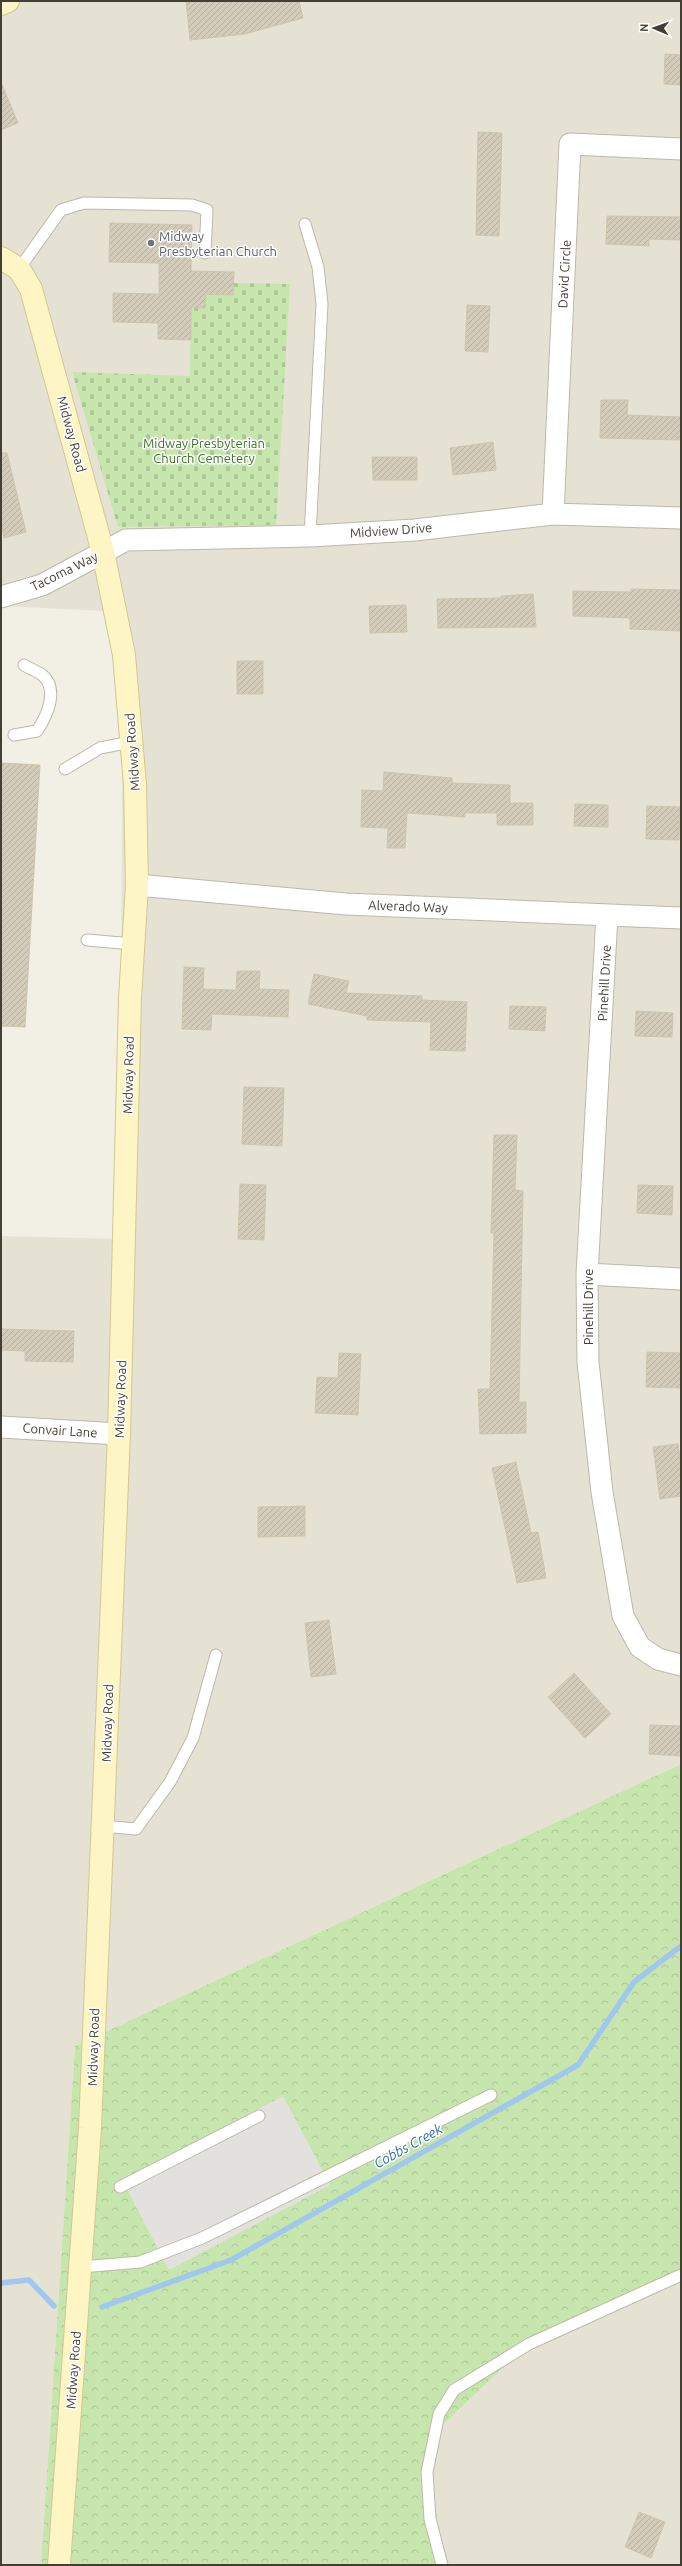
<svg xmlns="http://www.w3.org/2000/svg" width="682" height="2566" font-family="Ubuntu,sans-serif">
<defs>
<pattern id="forest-crowns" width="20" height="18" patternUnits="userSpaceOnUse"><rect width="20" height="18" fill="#c7e6ae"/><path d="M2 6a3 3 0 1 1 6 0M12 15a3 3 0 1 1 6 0" fill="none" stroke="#acc696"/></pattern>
<pattern id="cemetery-stones" width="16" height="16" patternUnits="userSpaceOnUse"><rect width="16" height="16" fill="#c7e6ae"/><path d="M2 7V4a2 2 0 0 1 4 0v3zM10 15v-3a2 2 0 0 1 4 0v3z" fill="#acc696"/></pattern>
<pattern id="building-hatch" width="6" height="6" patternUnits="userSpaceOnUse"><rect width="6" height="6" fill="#d3ccba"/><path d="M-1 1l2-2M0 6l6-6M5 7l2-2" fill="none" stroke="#b6b0a0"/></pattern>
</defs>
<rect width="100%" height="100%" fill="#f2efe5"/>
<path fill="#e6e2d3" d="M1,1H681V1764L75,2046L41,2565H1V1236L120,1239L123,612L1,606Z
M681,2268V2565H441L430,2437L531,2341Z"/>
<path fill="url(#forest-crowns)" d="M681,1764V2268L531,2341L430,2437L441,2565H41L75,2046Z"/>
<path fill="url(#cemetery-stones)" d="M233,283L290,284L276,525L118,527L72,372L190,376L191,307H205L206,294L233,295Z"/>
<path fill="#e3e1dd" d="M283,2096L330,2185L169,2270L122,2180Z"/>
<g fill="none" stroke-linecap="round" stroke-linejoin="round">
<path stroke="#a1c7ee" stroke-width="5.5" d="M1,2283L29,2280L54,2306
M102,2307L231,2260L578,2065L634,1982L681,1946"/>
</g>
<path fill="url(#building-hatch)" stroke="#cec4ae" d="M186,1H299L303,18L245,34L190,40Z
M665,54L681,55V85L664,84Z
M1,82L18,123L1,130Z
M478,132L502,133L499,236L476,235Z
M607,216L681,217V240L649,239V246L606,244Z
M110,223L192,225L191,271L234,272L233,295L206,294L205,308L191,307V340L158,339V323L113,322V293L159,294V263L109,262Z
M467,305L490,306L488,352L465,351Z
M601,400H628L627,415L681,417V440L600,438Z
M493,442L496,470L453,475L450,448Z
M1,453H7L26,532L4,538L1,524Z
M372,457H417V480H373Z
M631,589L681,590V631L630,629V618L573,616V591L631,592Z
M533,594L536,627L438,628L437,599L501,598V596Z
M406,605L407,632L370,633L369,606Z
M237,661H263V694H237Z
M1,763L40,765L25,1027L1,1026Z
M384,772L452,778V783L510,785V803H533V825H497V813H465V817L407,813L405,848H387L388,828L361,827L362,790L383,791Z
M575,804L608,805V827L574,826Z
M647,806L680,807L679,840L646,839Z
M184,967L204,968L203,989L236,990L237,971H260L259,989L289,990L288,1017L212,1014L211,1030L182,1029Z
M314,974L349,981L346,993L422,996V1000L467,1002L465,1051L430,1050L431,1022L367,1020V1016L308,1004Z
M510,1006L546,1007L545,1031L509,1029Z
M636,1011L673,1013L672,1037L635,1036Z
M244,1087L284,1088L282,1146L242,1144Z
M494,1135H517L515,1190L523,1191L519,1402H526V1433L480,1434L478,1389H490L494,1233H491Z
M240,1184L266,1185L264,1240L238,1239Z
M638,1185L673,1186L672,1215L637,1213Z
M1,1329L74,1331L73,1362L25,1361V1351L1,1350Z
M647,1352L681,1353V1388L646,1387Z
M339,1353L361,1354L358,1415L315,1413L317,1377L338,1378Z
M678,1444L681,1466V1496L660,1499L653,1447Z
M516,1462L531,1533L538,1532L546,1578L517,1583L492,1468Z
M305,1506V1536L258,1537V1507Z
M329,1620L336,1674L311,1677L305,1623Z
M574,1673L611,1714L585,1738L548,1697Z
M650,1725L681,1726V1756L649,1754Z
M639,2512L665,2522L651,2558L625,2547Z"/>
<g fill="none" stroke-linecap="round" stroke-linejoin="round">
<defs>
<path id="lane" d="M305,224L318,267L322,304L310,536
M19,269L61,210L84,203L192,205L207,210L205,253
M14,735L37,731C47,716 60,688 41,674C36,671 29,668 24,665
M65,769L100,748L131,742
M87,940L133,944
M102,1826L136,1829L170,1782L193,1738L216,1655
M120,2187L259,2116
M81,2267L140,2262L202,2238L491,2095
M442,2565L430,2519L427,2472L439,2414L454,2390L529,2344L681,2275"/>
<path id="street" d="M553,514L570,144L681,149
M1,597L42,585L126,540L310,536L415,530L553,514L681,518
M137,885L346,904L681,918
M607,915L587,1274L588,1362L602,1492L623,1616L640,1647L658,1659L681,1665
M587,1274L681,1279
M1,1427L119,1434"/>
<path id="secondary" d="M1,4L8,1
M1,258L19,269L31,289L103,552L124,655L135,785L137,885L130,998L119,1434L90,2128L59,2565"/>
</defs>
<use href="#lane" stroke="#bdb8a8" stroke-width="13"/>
<use href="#street" stroke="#bdb8a8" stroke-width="23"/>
<use href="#secondary" stroke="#d1c795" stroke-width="24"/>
<use href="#lane" stroke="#fff" stroke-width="11"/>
<use href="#street" stroke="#fff" stroke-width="21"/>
<use href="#secondary" stroke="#fdf5c3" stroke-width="22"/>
</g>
<circle fill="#6b7280" stroke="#fff" stroke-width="1.5" cx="151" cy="243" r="4"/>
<g text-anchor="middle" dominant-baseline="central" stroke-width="3" stroke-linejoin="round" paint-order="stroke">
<g font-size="13" fill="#5b616d" stroke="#fff" text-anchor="start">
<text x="159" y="236">Midway<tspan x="159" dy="15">Presbyterian Church</tspan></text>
</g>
<g font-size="13" fill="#443f35" stroke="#fff">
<text transform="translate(564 274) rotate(-87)">David Circle</text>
<text transform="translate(72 434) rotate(75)">Midway Road</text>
<text transform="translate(391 530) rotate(-4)">Midview Drive</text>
<text transform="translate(64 571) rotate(-26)">Tacoma Way</text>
<text transform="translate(132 752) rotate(-94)">Midway Road</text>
<text transform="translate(408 906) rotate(2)">Alverado Way</text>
<text transform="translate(604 983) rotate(-87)">Pinehill Drive</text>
<text transform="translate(128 1075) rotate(-89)">Midway Road</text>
<text transform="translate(588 1307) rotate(-90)">Pinehill Drive</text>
<text transform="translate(120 1399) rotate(-88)">Midway Road</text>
<text transform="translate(60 1430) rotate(4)">Convair Lane</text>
<text transform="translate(107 1723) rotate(-88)">Midway Road</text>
<text transform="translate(93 2047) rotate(-88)">Midway Road</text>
<text transform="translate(73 2370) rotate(-86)">Midway Road</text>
</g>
<g font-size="13" fill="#3e7429" stroke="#fff">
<text x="204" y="443">Midway Presbyterian<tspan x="204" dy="15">Church Cemetery</tspan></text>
</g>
<g font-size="14" font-style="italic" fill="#306cad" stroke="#fff">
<text transform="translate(408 2146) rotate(-29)">Cobbs Creek</text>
</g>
</g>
<rect width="682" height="2566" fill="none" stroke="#443f35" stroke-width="4"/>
<g transform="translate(654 28) rotate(272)" stroke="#ffffff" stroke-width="3" paint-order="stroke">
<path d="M0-3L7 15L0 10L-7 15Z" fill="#443f35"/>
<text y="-6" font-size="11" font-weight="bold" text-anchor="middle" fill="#443f35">N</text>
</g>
</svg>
